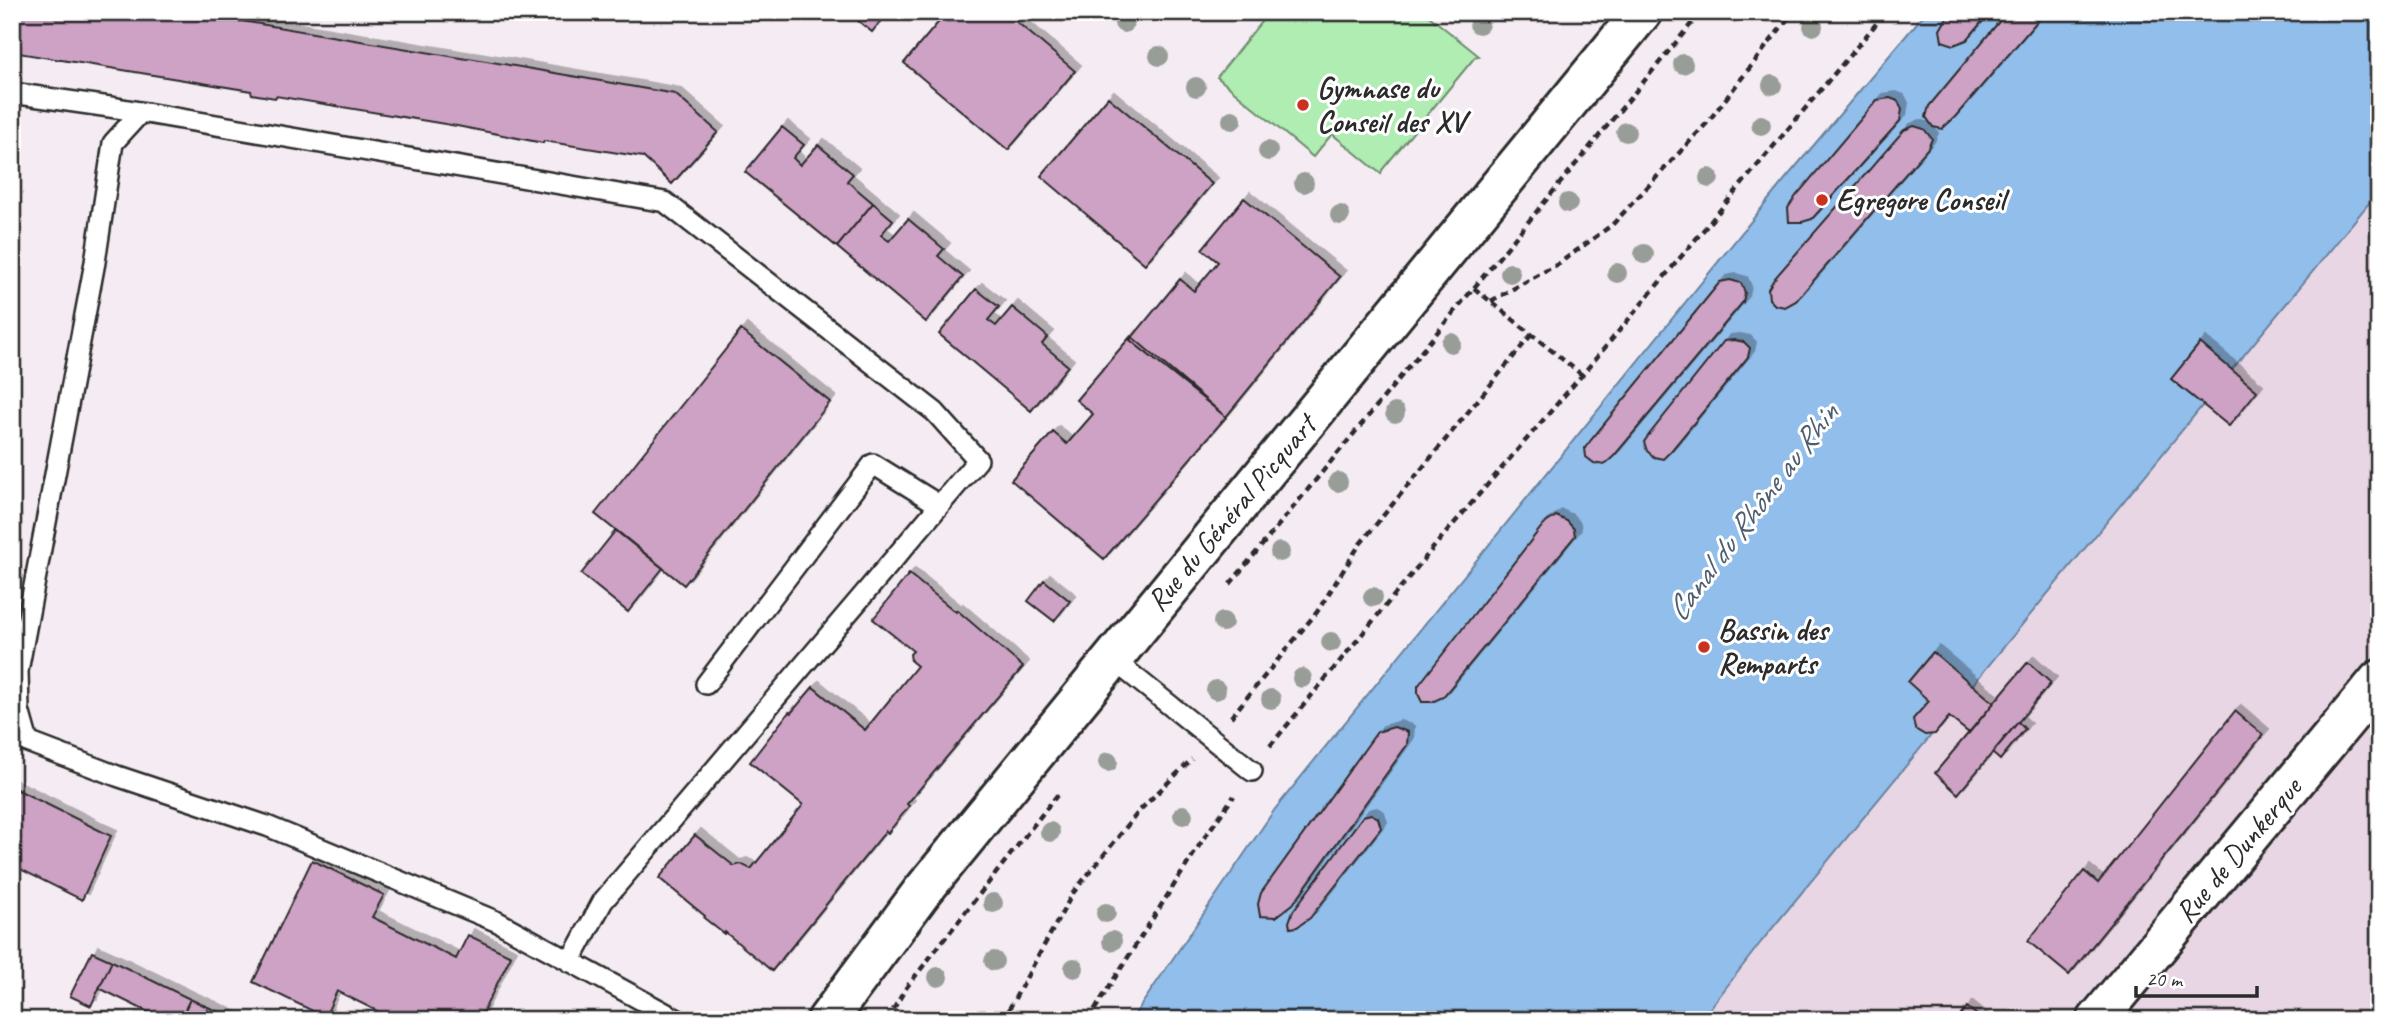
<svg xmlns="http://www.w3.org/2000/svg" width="2391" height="1032" font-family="Caveat,sans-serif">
<defs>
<filter id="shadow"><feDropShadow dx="6" dy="-6" stdDeviation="0" flood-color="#0004"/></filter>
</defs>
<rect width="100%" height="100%" fill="#f5ecf3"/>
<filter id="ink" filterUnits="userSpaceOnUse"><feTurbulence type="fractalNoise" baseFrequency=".0143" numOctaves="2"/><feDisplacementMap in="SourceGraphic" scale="14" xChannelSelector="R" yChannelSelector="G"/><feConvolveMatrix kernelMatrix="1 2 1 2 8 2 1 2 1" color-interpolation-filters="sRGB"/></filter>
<g filter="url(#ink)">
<path fill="#e9d6e5" d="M2379,191V1020H1701L1761,942Z"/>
<path fill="#b0edb3" stroke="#6e8c6f" stroke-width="2" d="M1269,12H1431L1429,16L1479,56L1475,57L1382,170L1381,174L1332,134L1313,157L1217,77Z"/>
<path fill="#92beeb" stroke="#69839e" stroke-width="2" d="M1926,12H2379V191L1761,942L1701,1020H1131L1275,809L1782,183Z"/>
<path fill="#cea2c5" stroke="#2b2b2b" stroke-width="2" filter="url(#shadow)" d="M12,12H189L467,59L469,58L675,94L718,132L672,184L643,157L544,141L543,143L457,126L276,96L275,98L252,94L251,91L12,52Z
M847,12H888L872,32Z
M947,12H1005L1075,71L1008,150L904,63Z
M1950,12H1990L1967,40L1954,45L1942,41L1940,30Z
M2007,12H2045L1955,117L1942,129L1933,127L1926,117L1929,106Z
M1108,97L1212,184L1145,264L1041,176Z
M1890,98L1898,101L1902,109L1900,121L1812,219L1802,222H1789L1788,208L1796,196L1877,100Z
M1914,126L1924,129L1932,139L1928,148L1796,301L1785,307L1775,305L1769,299L1768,289L1774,279L1904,130Z
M782,127L804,145L793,158L800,165L818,145L853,174L847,181L873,203L837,247L745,172Z
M1244,198L1340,277L1226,417L1130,340L1180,279L1194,291L1218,262L1202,249Z
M873,203L893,220L881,235L889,241L908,219L944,249L938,256L963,277L926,322L837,247Z
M1730,280L1741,283L1745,292L1743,302L1614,456L1604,465L1594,463L1586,457L1585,448L1591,440L1720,282Z
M976,289L999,307L988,320L996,326L1012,307L1048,337L1042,344L1068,366L1031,411L939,334Z
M741,330L830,402L684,585L595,514Z
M1131,336L1226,417L1104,559L1011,480L1053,432L1067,444L1093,414L1076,400Z
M1734,340L1744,342L1750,348L1748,357L1671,451L1663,459L1654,457L1647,451L1644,442L1648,436L1724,341Z
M2200,343L2257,391L2229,426L2171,379Z
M1556,516L1567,521L1574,529L1575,536L1443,697L1432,702H1422L1418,694V686L1543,525Z
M616,530L663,568L628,612L581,574Z
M909,574L956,612L957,610L1023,667L907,804L909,806L888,833L886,831L772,971L725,932L724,934L704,918L705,916L659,878L695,835L734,866L741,864L751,869L803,805L750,762L789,712L791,713L813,687L865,730L917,666L911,661L910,654L913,651L873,619Z
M1044,580L1070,601L1054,621L1028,601Z
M1933,652L1994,703L1969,733L1949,717L1935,734L1925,735L1915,729L1913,719L1929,701L1908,682Z
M2028,662L2051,683L1958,794L1935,773Z
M2235,711L2263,735L2069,975L2028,941L2084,871L2098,883Z
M2018,722L2025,729L2000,760L1992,753Z
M1394,727L1408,732L1407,745L1293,904L1276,917L1260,916L1258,904L1261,893L1377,732Z
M12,787L111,836L82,900L12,865Z
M1371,814L1378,818L1381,828L1310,918L1297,927L1290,928L1289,922L1293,911L1363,816Z
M312,860L384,895L372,917L456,959L468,935L511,956L479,1020H395L337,991L325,1017L253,982Z
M92,952L112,961L91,1006L70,996Z
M112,961L190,999L180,1020H164L99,988Z
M190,999L208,1007L203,1020H188L182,1017Z
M208,1007L235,1020H203Z
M1967,1007L1983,1020H1957Z"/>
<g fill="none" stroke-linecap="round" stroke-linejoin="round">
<defs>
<path id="lane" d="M12,93L117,108L665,202L935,412L978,460L603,901L570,962
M1111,658L1252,771
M706,684L873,464L939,505
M12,736L117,776L267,826L498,922L678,1020
M28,742L19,710L18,671L95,262L113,143L141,112"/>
<path id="street" d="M2097,1020L2379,680"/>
<path id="secondary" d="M827,1020L921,893L1642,12"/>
</defs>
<use href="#lane" stroke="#2b2b2b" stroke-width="24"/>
<use href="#street" stroke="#2b2b2b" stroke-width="44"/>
<use href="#secondary" stroke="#2b2b2b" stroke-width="44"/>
<path stroke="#2b2b2b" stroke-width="4.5" stroke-dasharray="7 5" stroke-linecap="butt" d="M1474,288L1582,375
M1491,301L1558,264L1612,225L1707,123L1793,12
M1230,584L1701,12
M1231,717L1317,612L1360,544L1532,334
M1270,746L1438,542L1582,375L1886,12
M887,1020L906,988L1058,794
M1003,1020L1073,893L1140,810L1192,759
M1088,1020L1204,838L1234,796"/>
<use href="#lane" stroke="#fff" stroke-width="19"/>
<use href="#street" stroke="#fff" stroke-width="38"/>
<use href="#secondary" stroke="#fff" stroke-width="38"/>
</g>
<g fill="#989d98">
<circle cx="1124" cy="23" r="10"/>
<circle cx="1479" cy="24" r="10"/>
<circle cx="1813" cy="26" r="10"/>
<circle cx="1159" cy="56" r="10"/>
<circle cx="1683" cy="64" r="10"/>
<circle cx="1772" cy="85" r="10"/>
<circle cx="1196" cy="87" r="10"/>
<circle cx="1232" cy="120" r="10"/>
<circle cx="1761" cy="125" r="10"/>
<circle cx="1626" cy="132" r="10"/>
<circle cx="1268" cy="151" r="10"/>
<circle cx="1709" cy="178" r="10"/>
<circle cx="1304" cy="183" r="10"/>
<circle cx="1568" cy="203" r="10"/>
<circle cx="1340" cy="215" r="10"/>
<circle cx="1644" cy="254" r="10"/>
<circle cx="1510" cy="273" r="10"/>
<circle cx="1617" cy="273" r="10"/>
<circle cx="1451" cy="343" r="10"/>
<circle cx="1395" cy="413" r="10"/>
<circle cx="1338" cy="482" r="10"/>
<circle cx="1280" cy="552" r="10"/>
<circle cx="1373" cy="597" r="10"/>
<circle cx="1223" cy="622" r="10"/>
<circle cx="1331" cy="642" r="10"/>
<circle cx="1302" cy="678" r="10"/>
<circle cx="1216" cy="690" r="10"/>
<circle cx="1271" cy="699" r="10"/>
<circle cx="1108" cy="762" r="10"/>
<circle cx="1183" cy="815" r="10"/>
<circle cx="1050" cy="832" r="10"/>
<circle cx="993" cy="903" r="10"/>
<circle cx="1106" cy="913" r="10"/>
<circle cx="1112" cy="941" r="10"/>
<circle cx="994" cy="961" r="10"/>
<circle cx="1074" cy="968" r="10"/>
<circle cx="938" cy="977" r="10"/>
</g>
</g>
<g fill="#c8321e" stroke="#fff" stroke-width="2.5">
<circle cx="1303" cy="105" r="7"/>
<circle cx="1822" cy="200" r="7"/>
<circle cx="1704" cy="647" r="7"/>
</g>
<g text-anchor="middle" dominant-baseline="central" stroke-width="6" stroke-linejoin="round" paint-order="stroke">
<g font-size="30" font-weight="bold" fill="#2b2b2b" stroke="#fff" text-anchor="start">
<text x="1317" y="88">Gymnase du<tspan x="1317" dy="34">Conseil des XV</tspan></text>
<text x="1836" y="200">Egregore Conseil</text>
<text x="1718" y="630">Bassin des<tspan x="1718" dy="34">Remparts</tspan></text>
</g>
<g font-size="30" fill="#2b2b2b" stroke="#fff">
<text transform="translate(1231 513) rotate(-50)">Rue du Général Picquart</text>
<text transform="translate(2238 850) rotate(-50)">Rue de Dunkerque</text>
</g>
<g font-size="32" font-style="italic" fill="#4f5e6e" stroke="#fff">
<text transform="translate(1752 512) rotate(-53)">Canal du Rhône au Rhin</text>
</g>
</g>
<rect width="2391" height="1032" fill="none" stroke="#fff" stroke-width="42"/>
<rect x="21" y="21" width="2349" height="990" fill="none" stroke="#2b2b2b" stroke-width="2.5" filter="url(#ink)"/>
<path d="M2136 986v10h121v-10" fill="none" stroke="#2b2b2b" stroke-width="3.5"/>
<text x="2146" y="986" font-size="21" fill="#2b2b2b" stroke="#ffffff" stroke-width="5" paint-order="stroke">20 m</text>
</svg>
